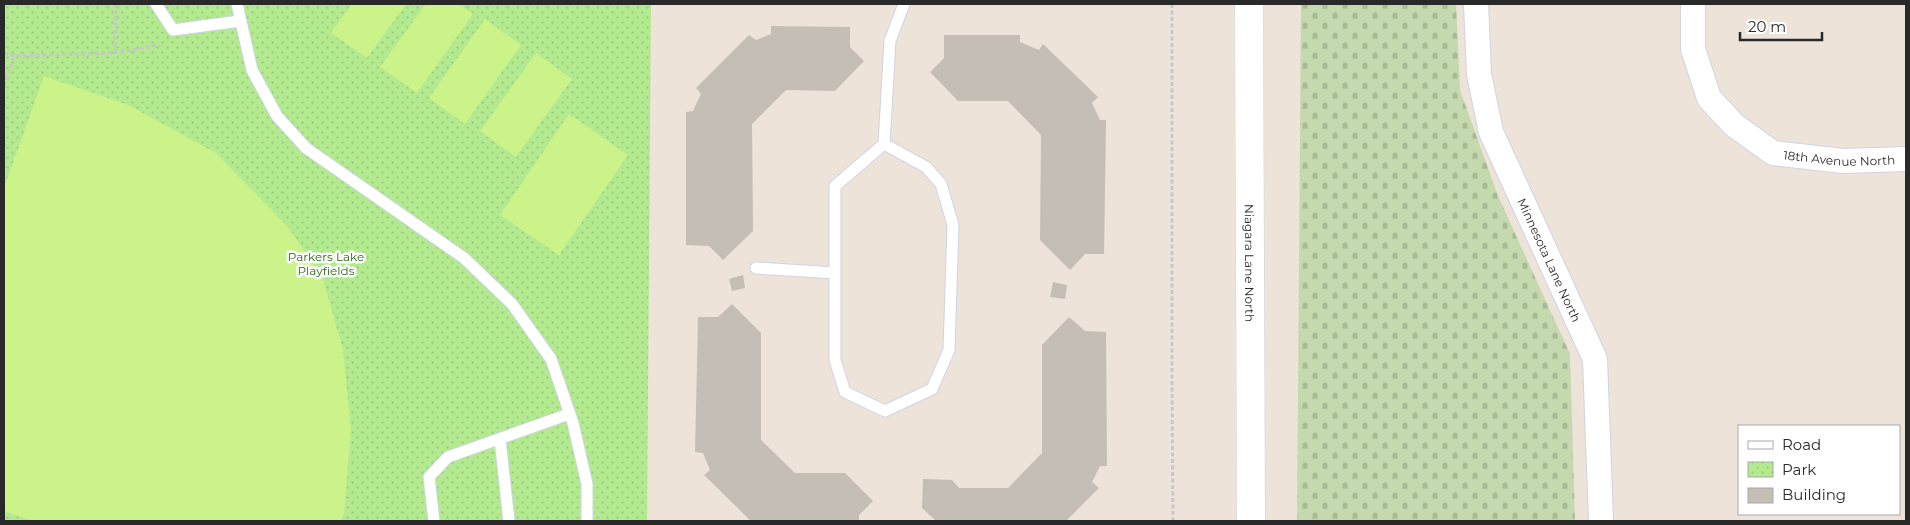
<svg xmlns="http://www.w3.org/2000/svg" width="1910" height="525" font-family="Montserrat,sans-serif">
<defs>
<pattern id="cemetery-stones" width="16" height="16" patternUnits="userSpaceOnUse" patternTransform="scale(1.25)"><rect width="16" height="16" fill="#c5d9ae"/><path d="M2 7V4a2 2 0 0 1 4 0v3zM10 15v-3a2 2 0 0 1 4 0v3z" fill="#a9ba96"/></pattern>
<pattern id="park-dots" width="8" height="8" patternUnits="userSpaceOnUse" patternTransform="scale(1.25)"><rect width="8" height="8" fill="#b3ea8f"/><path d="M2 2h.1M6 6h.1" fill="none" stroke="#9ac97b" stroke-width="1.8" stroke-linecap="round"/></pattern>
</defs>
<rect width="100%" height="100%" fill="#ede3d9"/>
<path fill="url(#cemetery-stones)" d="M1301,4H1456L1460,90L1498,196L1570,354L1575,521H1297Z"/>
<path fill="url(#park-dots)" d="M4,4H651L647,521H4Z"/>
<path fill="#ccf38a" d="M352,4H406L367,58L331,33Z
M426,4H458L473,14L417,93L380,67Z
M485,19L521,45L465,124L429,98Z
M536,53L572,79L516,157L480,131Z
M44,76L128,105L216,153L288,227L323,279L343,350L351,430L344,513L341,521H32L4,511V188Z
M569,114L628,155L559,255L500,215Z"/>
<path fill="#c4beb5" d="M771,26L850,27V47L864,61L835,91L786,90L752,124L753,231L723,260L709,246L686,245V112L693,111L701,94L696,88L749,35L756,40L771,34Z
M944,35H1020V42L1039,50L1043,44L1098,97L1092,103L1100,120H1106L1104,254H1085L1070,270L1040,240L1041,135L1008,101H958L930,72L944,58Z
M743,275L745,288L732,291L729,279Z
M1053,282L1067,285L1065,299L1050,297Z
M732,304L761,333V440L795,473H845L873,501L859,515V521H751L704,475L710,470L703,453L695,452L698,317H718Z
M1069,317L1085,331L1106,332L1107,466H1100L1092,482L1099,488L1066,521H936L922,508L923,479L952,480L959,488H1008L1042,453V345Z"/>
<g fill="none" stroke-linecap="round" stroke-linejoin="round">
<defs>
<path id="lane" d="M156,4L173,30L240,21
M237,4L252,70L277,116L306,148L464,258L512,304L551,359L573,423L587,484V521
M884,144L926,167L941,184L953,225L949,350L932,389L885,411L845,392L835,360V186L884,144L890,41L904,4
M756,268L835,273
M500,439L509,521
M434,521L429,477L448,457L569,414"/>
<g id="street">
<path id="s1" d="M1476,4L1479,74L1491,132L1595,359L1601,521"/>
<path id="s2" d="M1693,4V49L1709,98L1734,125L1773,153L1843,161L1906,159"/>
</g>
<g id="secondary">
<path id="s3" d="M1249,4L1251,521"/>
</g>
</defs>
<use href="#lane" stroke="#ced4e4" stroke-width="13"/>
<use href="#street" stroke="#ced4e4" stroke-width="26"/>
<use href="#secondary" stroke="#ced4e4" stroke-width="29"/>
<path stroke="#c7c7c7" stroke-width="3" stroke-dasharray="4 2.5" stroke-linecap="butt" d="M1172,4V375L1173,521
M4,53L14,56L115,53L160,45
M115,53L116,4
M4,86L14,56"/>
<use href="#lane" stroke="#fff" stroke-width="11"/>
<use href="#street" stroke="#fff" stroke-width="24"/>
<use href="#secondary" stroke="#fff" stroke-width="28"/>
</g>
<g text-anchor="middle" dominant-baseline="central" stroke-width="5" stroke-linejoin="round" paint-order="stroke">
<g font-size="12" fill="#292929" stroke="#fff">
<text stroke="none"><textPath href="#s2" startOffset="248">18th Avenue North</textPath></text>
<text stroke="none"><textPath href="#s1" startOffset="270">Minnesota Lane North</textPath></text>
<text stroke="none"><textPath href="#s3" startOffset="259">Niagara Lane North</textPath></text>
</g>
<g font-size="12" fill="#2a6d12" stroke="#fff">
<text x="326" y="256">Parkers Lake<tspan x="326" dy="14">Playfields</tspan></text>
</g>
</g>
<rect width="1910" height="525" fill="none" stroke="#292929" stroke-width="10"/>
<rect x="1738" y="425" width="162" height="90" fill="#ffffff" stroke="#a9a9a9"/>
<rect x="1748" y="441" width="25" height="8" fill="#ffffff" stroke="#a9a9a9"/>
<text x="1782" y="450" font-size="15" fill="#292929">Road</text>
<rect x="1748" y="462" width="25" height="15" fill="url(#park-dots)" stroke="#a9a9a9"/>
<text x="1782" y="475" font-size="15" fill="#292929">Park</text>
<rect x="1748" y="488" width="25" height="15" fill="#c4beb5" stroke="#a9a9a9"/>
<text x="1782" y="500" font-size="15" fill="#292929">Building</text>
<path d="M1740 32v8h82v-8" fill="none" stroke="#292929" stroke-width="2.5"/>
<text x="1748" y="32" font-size="15" fill="#292929" stroke="#ffffff" stroke-width="4" paint-order="stroke">20 m</text>
</svg>
